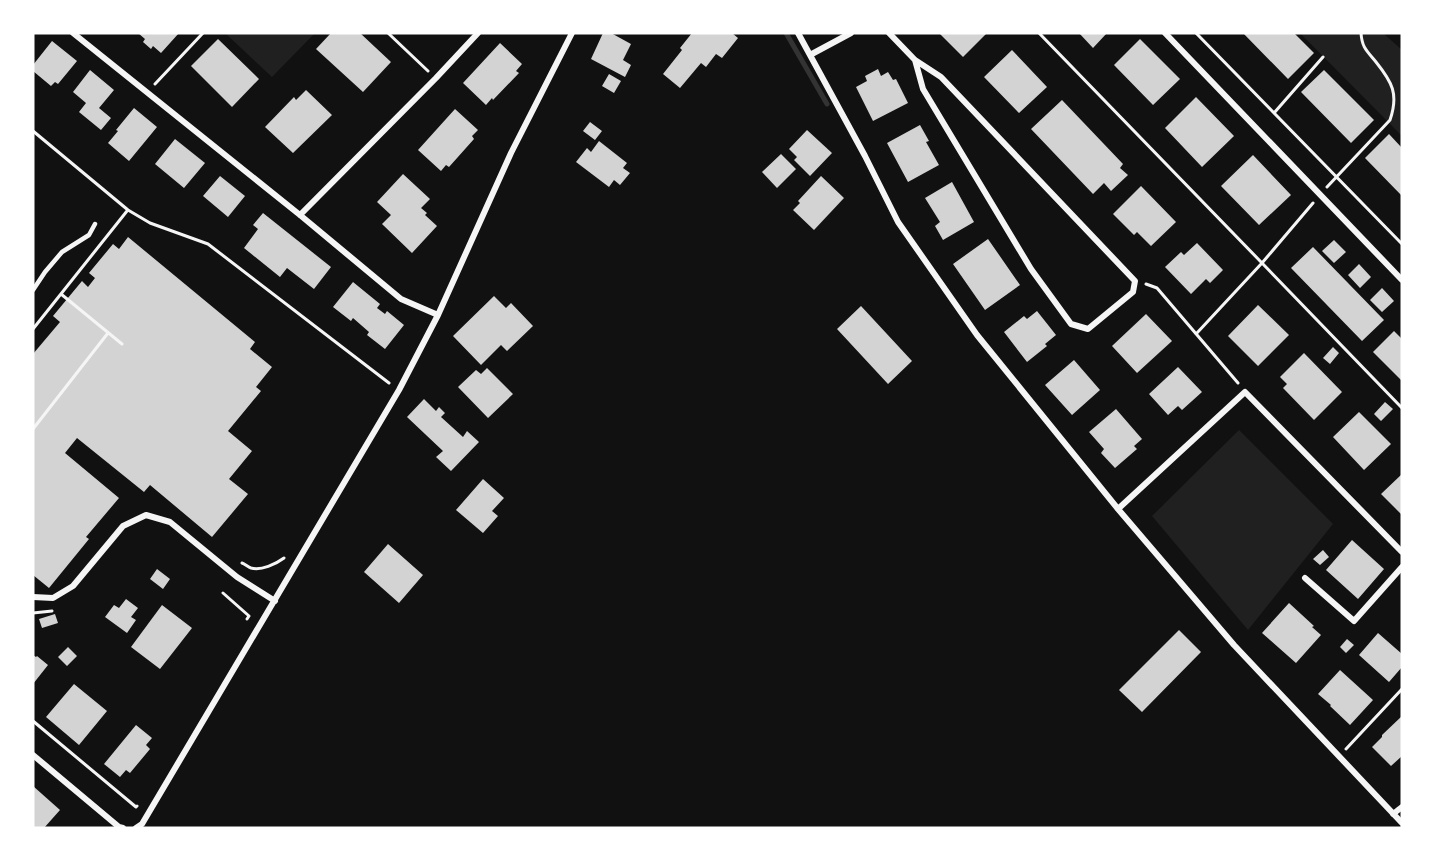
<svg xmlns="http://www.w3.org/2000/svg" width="1435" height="861" font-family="Overpass,sans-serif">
<rect width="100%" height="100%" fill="#111"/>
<path fill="#202020" d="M225,33H315L272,77Z
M1300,33H1383L1402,50V136Z
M1239,430L1333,524L1248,630L1152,516Z"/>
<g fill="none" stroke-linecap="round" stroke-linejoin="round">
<path stroke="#333" stroke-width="5" d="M786,33L827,104"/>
</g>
<path fill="#d3d3d3" d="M138,33H179L161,53L153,46L151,49L143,42L145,39Z
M331,33H360L391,62L363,92L316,49Z
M603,33H611L631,44L623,60L631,65L625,77L591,59Z
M692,33H732L738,38L722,58L716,54L706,67L701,63L680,88L663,74L682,50L680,48Z
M939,33H987L963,57Z
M1079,33H1107L1093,48Z
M1243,33H1294L1314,53L1288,79Z
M218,39L259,79L232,107L191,66Z
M1140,39L1180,79L1153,105L1114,65Z
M52,41L77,61L58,84L55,82L51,86L33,71V65Z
M500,43L522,64L516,71L519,73L493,100L492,98L486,105L463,83Z
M1012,50L1047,87L1019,113L984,77Z
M878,69L881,76L888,72L893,80L896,79L908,103L873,121L856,87L867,81L865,76Z
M90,70L114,90L99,108L111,118L101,130L79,112L86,103L73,92Z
M1324,70L1374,120L1351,143L1301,92Z
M609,74L621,81L614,93L602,86Z
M306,90L332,115L293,153L265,127L294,97L296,100Z
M1196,97L1234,136L1202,167L1165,128Z
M1062,100L1123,164L1120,168L1128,175L1111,191L1104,183L1093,194L1031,129Z
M134,108L157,127L129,161L108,143L118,131L116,130Z
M455,109L478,130L472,136L474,139L449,167L446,165L441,171L418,150Z
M590,122L602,131L595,140L583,131Z
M920,125L929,141L926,142L939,165L908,182L887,143Z
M807,130L832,153L810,176L794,160L797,157L789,149Z
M1389,134L1402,148V196L1365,158Z
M175,139L205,163L184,188L155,164Z
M599,141L627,163L623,168L630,173L620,185L614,180L609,187L576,162L587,148L591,152Z
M781,154L796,169L777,188L762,172Z
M1253,155L1291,195L1259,225L1221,186Z
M403,174L430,199L421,208L427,213L425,215L437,226L412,253L382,224L391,215L377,202Z
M220,176L245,196L228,217L203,196Z
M821,176L844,198L814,230L793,210L800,203L798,201Z
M952,182L974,222L943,240L935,226L940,222L925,198Z
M1141,186L1176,222L1151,246L1137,232L1134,235L1113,214Z
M263,213L331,267L314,289L287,268L280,277L244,248L258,229L253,225Z
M128,237L255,342L250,349L272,367L256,387L261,391L228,431L252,451L229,479L248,494L212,537L150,485L144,492L77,438L65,453L119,498L86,537L89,539L49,588L33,575V354L60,322L53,316L82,281L88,287L95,278L89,273L113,244L119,249Z
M988,239L1020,285L985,310L953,264Z
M1334,240L1346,252L1334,263L1322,251Z
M1197,243L1223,270L1210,283L1206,279L1191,294L1165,267L1181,252L1184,255Z
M1313,247L1384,320L1362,341L1291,268Z
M1359,264L1371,277L1360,288L1348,275Z
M353,282L380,304L377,308L385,314L387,311L404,325L385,349L367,335L369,332L353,318L351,321L333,307Z
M1382,288L1394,301L1382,312L1370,300Z
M494,296L506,308L511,303L533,326L507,351L501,345L481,365L453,336Z
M1258,305L1289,335L1258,366L1228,336Z
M861,306L912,361L888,384L837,329Z
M1037,311L1056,335L1045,344L1047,346L1027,362L1004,332L1024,316L1027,319Z
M1146,314L1172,341L1137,373L1112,346Z
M1394,331L1402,339V381L1373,352Z
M1333,347L1339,353L1330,364L1323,358Z
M1304,353L1342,392L1314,420L1283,388L1287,384L1280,377Z
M1074,360L1100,390L1072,415L1045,385Z
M1178,367L1202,392L1182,410L1178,406L1168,415L1149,394Z
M487,368L513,394L488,418L458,387L476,370L481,374Z
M424,399L436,411L439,407L445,413L441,417L463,437L467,431L479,442L451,471L436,457L443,451L407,417Z
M1385,402L1393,409L1381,421L1374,414Z
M1116,409L1142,439L1134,446L1137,449L1115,468L1101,453L1104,449L1089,432Z
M1359,412L1391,444L1364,470L1333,437Z
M1402,474V515L1381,494Z
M483,479L504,498L492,511L498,516L483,533L456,510Z
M1352,540L1384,569L1358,599L1326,570Z
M388,544L423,575L399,603L364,572Z
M1323,550L1329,557L1320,565L1313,559Z
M157,569L170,579L163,589L150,579Z
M126,599L138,608L131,617L136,620L127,633L105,617L114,605L119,608Z
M1289,603L1314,626L1312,627L1321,635L1296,663L1262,633Z
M162,605L192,628L160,669L131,647Z
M55,614L58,623L42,628L39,619Z
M1179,630L1201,652L1142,712L1119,690Z
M1378,633L1402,654V667L1389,682L1359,655Z
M1347,639L1354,645L1346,653L1340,647Z
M68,647L77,656L67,666L58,657Z
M33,655L36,657L37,656L48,665L33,684Z
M1340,670L1373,700L1350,725L1330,706L1331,705L1318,694Z
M74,684L107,711L79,745L46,717Z
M1402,716V756L1391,766L1372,747L1382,737V735Z
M136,725L152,738L146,745L150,749L130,773L126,770L120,777L104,764Z
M33,786L60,810L44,828H33Z"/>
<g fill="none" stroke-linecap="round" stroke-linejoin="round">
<path stroke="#f5f5f5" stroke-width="3" d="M388,33L428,71
M1039,33L1262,263L1196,334
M1196,33L1402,244
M155,84L203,33
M1274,113L1323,57
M33,131L128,210L150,223L208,244L389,383
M1327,187L1390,120C1399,94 1392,82 1376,62C1367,51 1362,48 1361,33
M1313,203L1262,263L1402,408
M1146,284L1157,288L1238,383
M61,294L122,344
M33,329L127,211
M33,429L108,333
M242,563C245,564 248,567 251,568C261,571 276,564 284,558
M223,593L249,616L247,619
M33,613L52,611
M33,721L136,807L137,806
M1346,749L1402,689"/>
<path stroke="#f5f5f5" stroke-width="4.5" d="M33,290L45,272L62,252L89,235L95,224"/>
<path stroke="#f5f5f5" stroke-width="6" d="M73,33L300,215L401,299L438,315
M798,33L865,156L898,222L977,335L1118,509L1234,645L1402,823
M889,33L915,60L941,77L1135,281L1133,292L1088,329L1071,324L1031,269L923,89L915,60
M1165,33L1402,280
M810,55L851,33
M300,215L436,78L478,33
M1118,509L1245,392L1402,552
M1305,578L1354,621L1402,567
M33,597L53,598L73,586L123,526L146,515L170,522L237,577L275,601
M33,755L119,827L123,828
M1393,814L1402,807
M136,828L142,824L399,390L438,315L511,153L572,33"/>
</g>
<rect width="1435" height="861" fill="none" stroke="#ffffff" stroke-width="69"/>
</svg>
